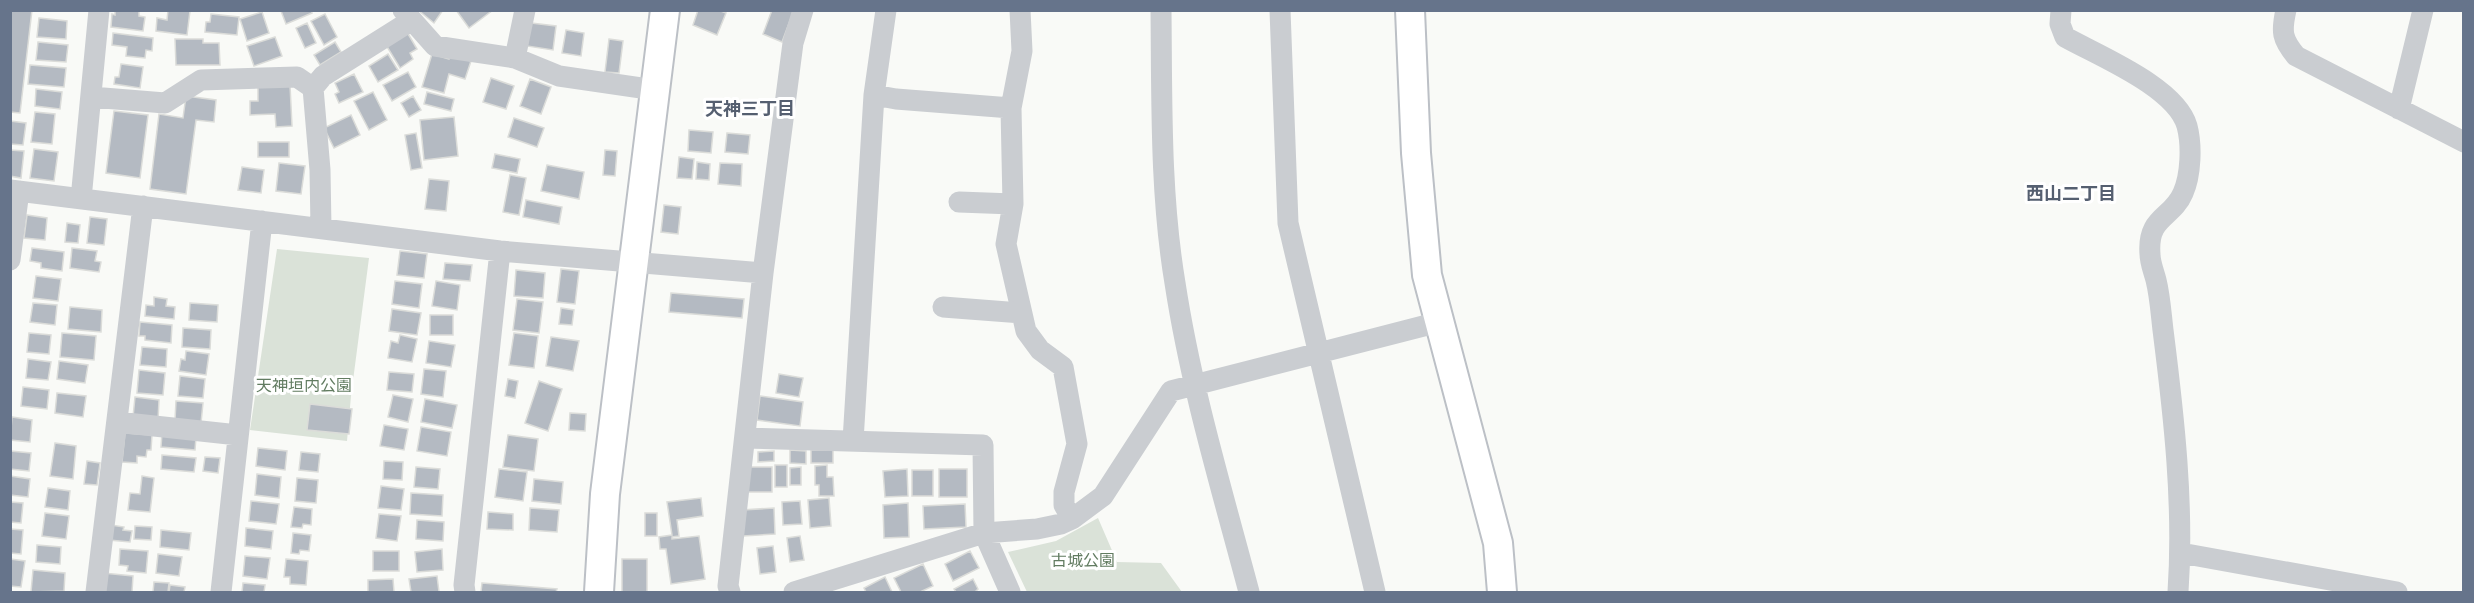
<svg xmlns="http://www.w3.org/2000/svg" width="2474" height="603" font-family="'Varela Round','Noto Sans JP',sans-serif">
<rect width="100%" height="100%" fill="#f9faf7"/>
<path fill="#dae2d8" d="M277,249L369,258L351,396L347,441L250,430Z
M1098,518L1117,562L1161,563L1182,592H1027L1008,552L1056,541Z"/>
<path fill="#b4bac2" stroke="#dbdcd9" stroke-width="1.5" d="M10,10H32L20,113L10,112Z
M115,10H139V16L145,17L143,31L111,27L112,14L115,15Z
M168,10L190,11L187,35L156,31L157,18L167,20Z
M311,10L312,13L286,24L281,11Z
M418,10H443L434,23Z
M456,10H493L469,28Z
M698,10H718L726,13L717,35L693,25Z
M772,10H794L782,42L763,34Z
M262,12L269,33L247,41L240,19Z
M211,14L239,17L237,35L205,32L206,22H210Z
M325,14L337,37L324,45L311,21Z
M39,18L67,21L66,39L37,37Z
M307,23L316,43L305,48L296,28Z
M531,23L556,26L553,50L527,46Z
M566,30L584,33L581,56L562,53Z
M407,32L417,49L410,53L413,59L400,68L386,45Z
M113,33L153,38L152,51L146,50L145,58L126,56L127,47L112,45Z
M275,37L282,56L254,66L247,46Z
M175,39H203V43H219L220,65H176Z
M609,39L623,41L619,73L605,72Z
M38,42L68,45L66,62L36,60Z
M335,42L341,52L320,65L314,55Z
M388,54L398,70L378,82L369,66Z
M432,54L449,59L450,55L471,61L465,79L449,74L444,93L422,87Z
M121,64L143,67L140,88L114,84L115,77H119Z
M30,65L66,68L64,87L28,84Z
M408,72L416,87L392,101L383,85Z
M354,74L363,92L339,103L335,94L339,92L335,83Z
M491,78L514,86L506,109L483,102Z
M530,79L551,87L541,114L520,106Z
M290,85L292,126L276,127L275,114L250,115V101H258V86Z
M36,89L62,92L60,109L35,106Z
M373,92L387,120L369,130L354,101Z
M427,92L454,99L451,111L424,104Z
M186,96L216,100L214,122L196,120L186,194L150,189L159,114L183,118Z
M413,96L421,110L409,117L401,103Z
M114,111L148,115L140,178L106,173Z
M35,112L55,114L52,144L31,142Z
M351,115L360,135L334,148L324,128Z
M454,117L458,156L424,160L420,120Z
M514,118L544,128L537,147L508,137Z
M10,121L26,123L23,145L10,144Z
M689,130L713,132L711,153L688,151Z
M416,133L422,168L411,170L405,135Z
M727,133L750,135L748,154L725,152Z
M258,142H289V157H258Z
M34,149L58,152L54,181L30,178Z
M10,150L24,151L21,178L10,176Z
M605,150L617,151L615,176L603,175Z
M495,154L520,159L517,173L492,168Z
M679,157L694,159L692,179L677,178Z
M697,162L710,164L709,180L696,179Z
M279,163L305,166L301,194L276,191Z
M720,163L742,164L741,186L718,184Z
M547,165L584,172L579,199L541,191Z
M242,167L264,170L261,193L238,190Z
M510,175L526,178L519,215L503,212Z
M429,179L449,181L446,211L425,209Z
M526,200L562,207L559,224L523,217Z
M664,205L681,207L678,234L661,232Z
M27,215L47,218L45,240L24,238Z
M90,217L107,219L104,245L87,243Z
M67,223L80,225L78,243L65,242Z
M32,248L64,252L62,271L41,268V263L30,261Z
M72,248L97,251L95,261L101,262L99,272L70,268Z
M400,251L427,254L424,278L397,275Z
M445,263L472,265L470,281L443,279Z
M561,269L579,271L575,304L557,302Z
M516,270L545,273L543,298L514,296Z
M36,276L61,279L58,301L33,298Z
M395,281L422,284L419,308L392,304Z
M436,281L460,285L457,310L432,306Z
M671,293L744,299L742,318L669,312Z
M154,297L167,299L166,306L175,307L174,319L145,316L146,305L154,306Z
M517,299L543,302L539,333L513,330Z
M33,303L57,305L55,325L30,322Z
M190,303L218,305L217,322L189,320Z
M70,307L102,310L101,332L68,329Z
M561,308L574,310L572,325L559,324Z
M392,309L421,313L417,335L389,331Z
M430,315H453V335H430Z
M140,322L172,325L171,343L145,340V336H139Z
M183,328L211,330L210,349L182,347Z
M29,333L51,335L49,354L27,352Z
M62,333L96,336L94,360L60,357Z
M514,333L538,336L534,368L509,365Z
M400,335L417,339L412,362L388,358L391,341L398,343Z
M551,337L579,341L573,371L546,366Z
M429,341L455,345L451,367L426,363Z
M142,347L167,349L166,367L140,365Z
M186,351L209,354L206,375L179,371L181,359L185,360Z
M28,359L51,362L48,380L26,378Z
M59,361L88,365L85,383L57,379Z
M424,369L446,371L443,397L421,394Z
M139,370L165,373L163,395L137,393Z
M389,372L414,374L412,392L387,390Z
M779,374L803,378L799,397L776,393Z
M180,376L205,379L203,398L178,396Z
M508,379L518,381L515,398L505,396Z
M539,381L562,389L548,431L525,423Z
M23,387L49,390L47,409L21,406Z
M57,393L86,396L83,417L55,413Z
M393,395L413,399L408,422L388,417Z
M760,396L803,402L800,426L757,420Z
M135,397L159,400L158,420L133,417Z
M425,399L457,405L452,428L421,422Z
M176,401L203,403L201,423L175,420Z
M310,404L352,409L349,434L307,430Z
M570,413L586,414L585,431L569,430Z
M12,417L32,420L30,442L10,440Z
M384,425L408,429L404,450L380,446Z
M421,427L451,432L447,456L417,451Z
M125,433L152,435L151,450H147L146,457L137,456V463L122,462Z
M162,433L196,437L195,450L161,447Z
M508,435L538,439L534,471L503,467Z
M55,443L76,446L73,479L50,476Z
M258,448L287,451L285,470L256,466Z
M790,450L806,451V464L790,463Z
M811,450H833V463H811Z
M10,451L31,453L29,471L10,469Z
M774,451V461L758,462V452Z
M301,452L320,454L318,472L299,470Z
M162,455L196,458L194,472L161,469Z
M205,457L220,458L218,473L203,471Z
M87,461L100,463L97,485L84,484Z
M384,461L403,462L402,480L383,479Z
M775,465H787V487H775Z
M827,465V477H833L834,496H819V485H815V466Z
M416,467L440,469L438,489L414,487Z
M748,467H772V492H748Z
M801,467V485H790V468Z
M499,469L527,472L523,501L495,497Z
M907,469L908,496L885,497L883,471Z
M939,469H967V497H939Z
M912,470H933V496H912Z
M257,474L281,477L279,498L255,495Z
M10,476L30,479L28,497L10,495Z
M142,476L154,478L150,512L128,510L130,493L140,494Z
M297,478L318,480L316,503L295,501Z
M534,479L563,482L561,504L532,501Z
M381,486L404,489L401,510L378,508Z
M48,488L70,491L68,510L45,507Z
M411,493L443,495L442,516L410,514Z
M701,498L703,516L677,520L679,536L672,537V539L699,536L705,579L671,584L666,549H660L659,537L672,535L667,502Z
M829,498L831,526L810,528L808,500Z
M251,501L279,504L276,524L249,521Z
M800,501L802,524L783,525L782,502Z
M10,502L23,503L21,523L10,522Z
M908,503L909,537L884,538L883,505Z
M965,504L966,527L924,529L923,506Z
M294,507L312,509L311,525L303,524L302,528L291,527Z
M530,508L559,510L557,532L529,530Z
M774,508L775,534L743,536L742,510Z
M488,512L513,514V530L487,529Z
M45,513L69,516L66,539L42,536Z
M645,513H657V536H645Z
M379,514L401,516L397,541L376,538Z
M417,520L444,522L443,541L416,539Z
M111,525L124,527L123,530L132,531L130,542L109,540Z
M135,526L152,527L151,540L134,539Z
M246,528L273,531L271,549L245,546Z
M10,529L23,530L21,554L10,553Z
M161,530L191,533L189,550L160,547Z
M293,533L311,535L309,551L300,550L299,554L291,553Z
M800,536L804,560L790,562L787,538Z
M37,545L61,547L60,564L36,562Z
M773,546L776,572L760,574L757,548Z
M120,549L148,551L146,573L127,571L128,566L119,565Z
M442,549L443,570L417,572L415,552Z
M373,551H399V571H373Z
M970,551L979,568L953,581L945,564Z
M158,554L182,557L179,576L156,573Z
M245,556L270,558L267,579L243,576Z
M10,559L25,561L21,587L10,586Z
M286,559L308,561L306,585L290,584V577H284Z
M622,559H647V592H622Z
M923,564L933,586L920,592H901L894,578Z
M33,570L65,573L64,591L31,592Z
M103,573L133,576L132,592H101Z
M437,576L439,592H411L409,579Z
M885,577L892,592H866L864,588Z
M393,579L394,592H368V580Z
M973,579L978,589L975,592H956L954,589Z
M154,582L169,583L168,592H153Z
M243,583L265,585L264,592H242Z
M482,583L557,589L556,592H481Z
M170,585L185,587L184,592H169Z"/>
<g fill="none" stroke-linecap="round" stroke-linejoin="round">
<defs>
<path id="secondary" d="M1410,10L1416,153L1427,275L1498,543L1502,592
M599,592L605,494L665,10"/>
</defs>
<use href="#secondary" stroke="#bcc0c6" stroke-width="32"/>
<path stroke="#cacdd1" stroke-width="21" d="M403,10L435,46L515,58L559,76L655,90
M1020,10L1022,51L1011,108L1013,204L1006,244L1026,331L1040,350L1063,367L1077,444L1064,492V505L1072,519
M1161,10C1162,101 1160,193 1175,283C1191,388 1222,490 1249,592
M1280,10L1288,223L1375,592
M2061,10L2060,24L2065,37C2099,56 2176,87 2187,126C2192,145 2191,175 2183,193C2172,219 2147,216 2150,254C2150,263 2154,272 2156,280C2160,296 2161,313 2163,330C2174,417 2184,505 2178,592
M2286,10C2281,32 2282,39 2296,56L2464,142
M515,58L525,10
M313,88L323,76L412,20
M874,95L896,99L1011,108
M91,97L165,103L201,80L297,77L313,88L320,170L321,228
M2399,109L2423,10
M10,190L500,251L763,273
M81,199L99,10
M959,202L1013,204
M10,260L19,191
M943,307L1022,313
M117,422L238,435
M745,438L983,445L984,533L1010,592
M853,441L874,95L886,10
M2181,553L2397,592
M96,592L143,206
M221,592L262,221
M465,592L464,585L500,251
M730,592L728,586L763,273L793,43L803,10
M794,592L984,533L1037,529L1061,524L1072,519L1103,496L1171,391L1439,322"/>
<use href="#secondary" stroke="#fff" stroke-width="28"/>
</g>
<g text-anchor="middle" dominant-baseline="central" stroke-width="6" stroke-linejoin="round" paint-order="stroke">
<g font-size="16" fill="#627c61" stroke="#fff">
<text x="304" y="386">天神垣内公園</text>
<text x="1083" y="561">古城公園</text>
</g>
<g font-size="18" font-weight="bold" fill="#555f70" stroke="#fff">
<text x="750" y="109">天神三丁目</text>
<text x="2071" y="194">西山二丁目</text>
</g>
</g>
<rect width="2474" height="603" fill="none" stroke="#66748b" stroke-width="24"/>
</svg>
